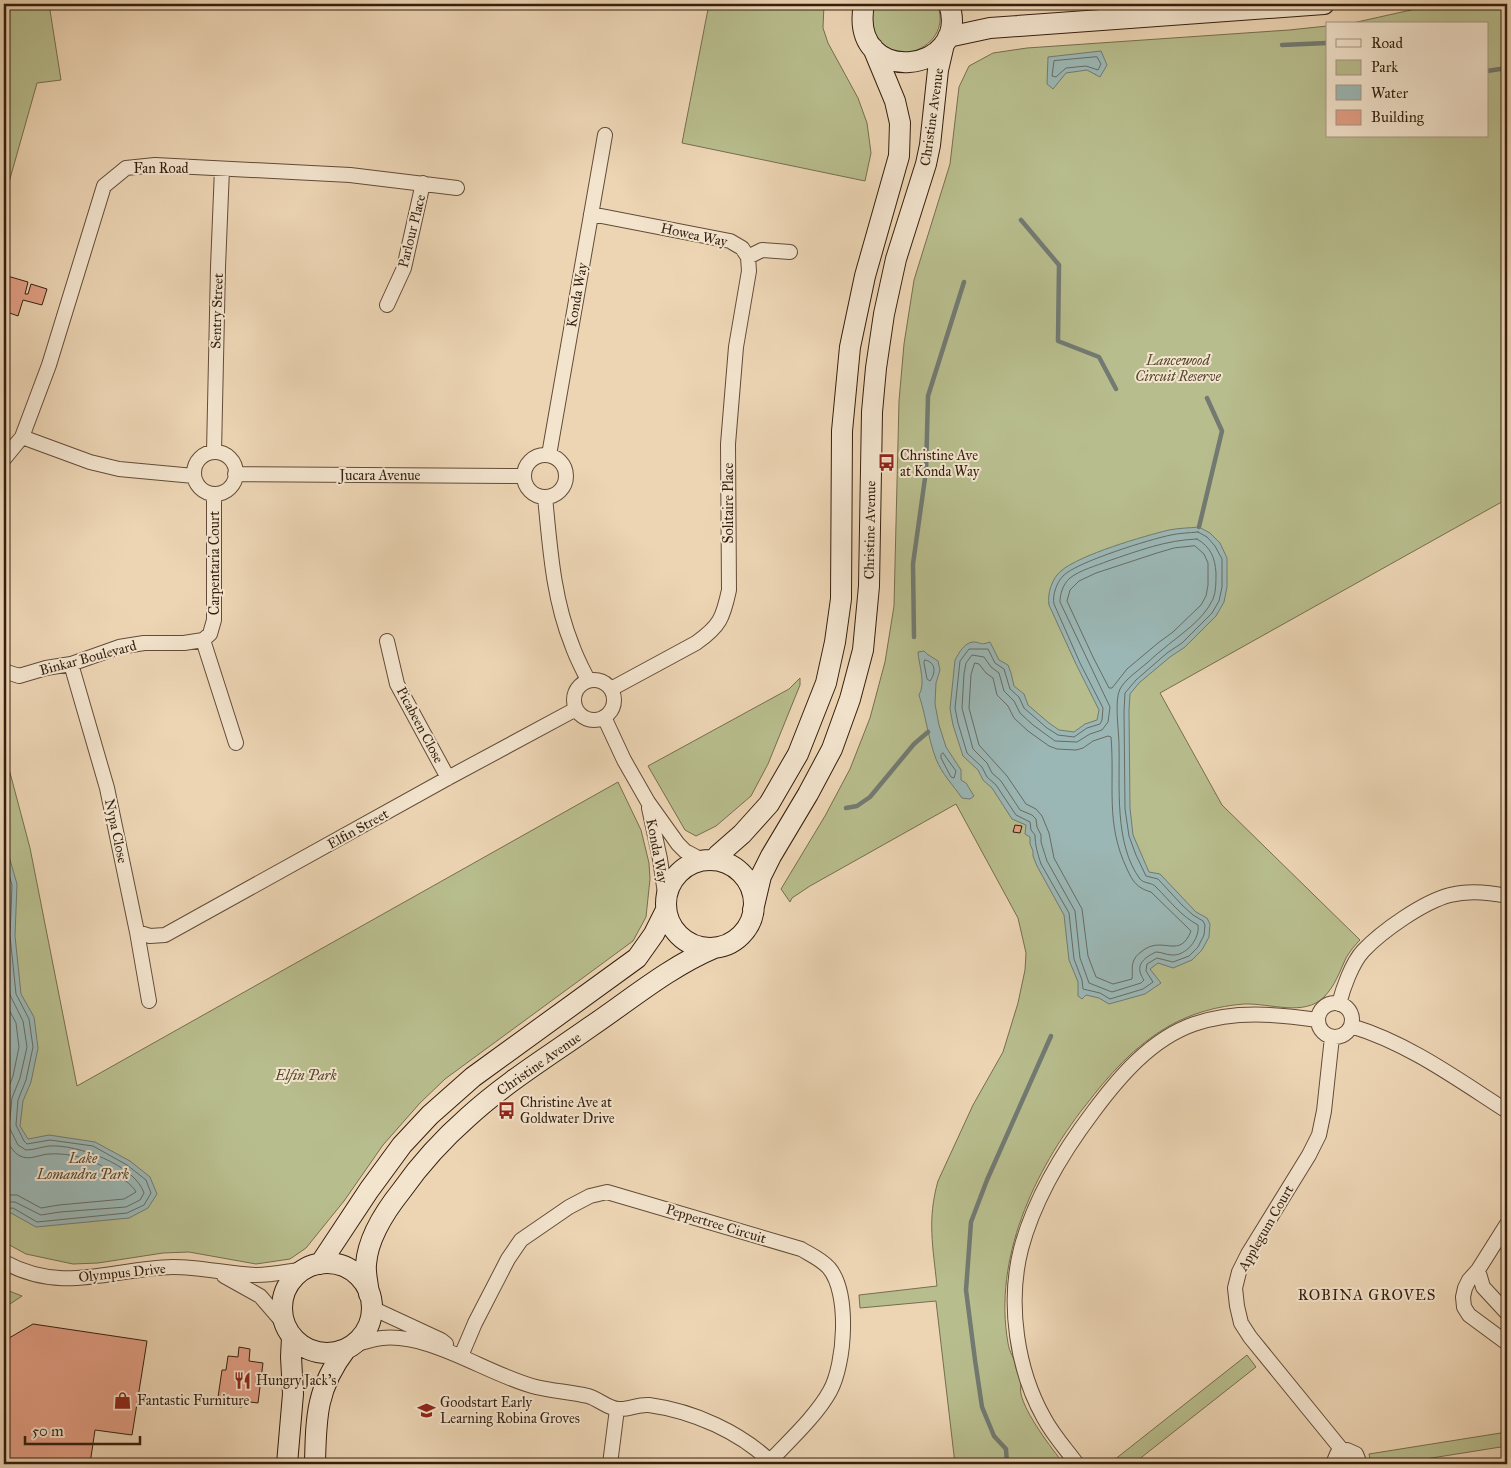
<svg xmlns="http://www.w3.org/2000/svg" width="1511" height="1468" font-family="'IM FELL Great Primer',serif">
<rect width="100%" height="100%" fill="#edd5b4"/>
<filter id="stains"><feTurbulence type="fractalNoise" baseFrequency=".004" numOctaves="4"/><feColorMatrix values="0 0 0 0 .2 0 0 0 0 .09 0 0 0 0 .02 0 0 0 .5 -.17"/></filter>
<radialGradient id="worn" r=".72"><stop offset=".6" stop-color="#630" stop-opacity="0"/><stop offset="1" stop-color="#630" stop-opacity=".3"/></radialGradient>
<path fill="#b8bd8d" stroke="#766e4e" d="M4,4H49L61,80L37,83L4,200Z
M709,4H824L823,28L828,43L858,98L867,123L871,153L865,181L682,143Z
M871,4H937C955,45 892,73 873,35C869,27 872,12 871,4Z
M1430,4H1507V499L1160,693L1222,805L1360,940C1355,945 1350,951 1346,958C1340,971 1335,986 1324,997C1304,1017 1270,1003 1244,1004C1218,1006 1192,1013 1169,1026C1134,1046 1109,1075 1085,1106C1034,1171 993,1259 1008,1343C1009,1352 1015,1359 1017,1368C1018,1372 1020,1377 1021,1382C1021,1386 1020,1390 1021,1394C1025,1413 1051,1448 1064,1464H955L936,1301L860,1308L859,1295L937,1286C933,1247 927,1220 938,1181L973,1105L1003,1052L1018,1003L1025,970L1026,953L1018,918L956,804L810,886L792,898L790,902L781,889L825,816L850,769L870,718L885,662L894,606L899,401L904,344L914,280L950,164L959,87L969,66L993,53L1027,48L1289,30L1327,26V136H1487V24H1348L1411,10Z
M800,678V685L768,764L751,796L716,826L696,836L685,830L648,766L789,689Z
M4,750L30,848L77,1086L618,782L641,830L649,863L650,879L646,917L633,941L445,1079L420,1103L383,1145L344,1201L306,1248L290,1259L256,1264L189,1252L163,1253L98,1263L73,1264L26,1254L4,1242Z
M4,1289L22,1296L4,1308Z
M1247,1355L1256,1367L1133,1464H1109Z
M1507,1432V1446L1394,1464H1371L1369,1454Z"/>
<path fill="#9bb7b5" stroke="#727a72" d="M1101,51L1107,65L1100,77L1087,70L1066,73L1053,89L1047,84L1048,57Z
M1199,527L1210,533L1220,543L1227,558V587L1224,602L1216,616L1185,647L1170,657L1139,683L1130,694L1129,710L1130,808L1133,835L1149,872L1160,874L1196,912L1207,918L1210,924L1209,937L1202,950L1192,960L1173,968L1158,963L1150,969L1161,983L1145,994L1109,1004L1099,998L1086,995L1082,999L1078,996V982L1069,960L1064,915L1037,866L1033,856V851L1030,844V837L1025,834L1026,825L1012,819L992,788L983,780L978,770L963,756L953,725L950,709L955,660C959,653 964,643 973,642C982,642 978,646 990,642L999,660L1008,665L1011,673L1014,686L1024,694L1028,705L1049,723L1059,730L1074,732L1085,724L1097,720L1099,710L1076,664L1049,605C1047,594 1052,578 1061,571C1079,555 1144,536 1169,530C1179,528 1189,528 1199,527Z
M924,651L927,654L938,661L940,670L936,683L935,704L939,725L946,747L961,770V780L966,783L974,796L970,799L962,798C953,785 942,774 936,759C928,738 926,716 919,695C926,683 919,666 918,652Z
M4,839L17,884L15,936L21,994L34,1017L38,1048L31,1082L23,1101L20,1126L28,1139L49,1135L95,1142L130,1161L150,1177L157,1194L148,1208L129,1218L36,1227L11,1213L4,1214V1148L5,1144L4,1122Z"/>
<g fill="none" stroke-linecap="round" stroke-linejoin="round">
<path stroke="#686b62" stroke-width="1" d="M1097,57L1101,64L1098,70L1086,66L1066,68L1056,77L1052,76L1054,61Z
M1198,532L1207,537L1215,546L1222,559V587L1219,601L1212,613L1182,643L1167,653L1136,680L1125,693L1124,711L1125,809L1129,836L1136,855L1146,876L1158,879L1182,905L1193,915L1203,921L1205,925L1204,935L1198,947L1189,956L1173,962L1157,958L1147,964L1146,971L1153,982L1143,989L1110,999L1100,993L1083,989L1082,980L1074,959L1069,913L1041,864C1038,855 1035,845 1035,835L1031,830L1030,822L1016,815L996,785L987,777L982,767L967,753L958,723L955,708L960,661L969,649H988L995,663L1004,669L1010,689L1019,697L1024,708L1047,728L1058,735L1074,737L1087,728L1100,724L1102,720L1103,708L1080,663L1054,604C1052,595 1057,582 1063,576C1076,562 1151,539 1171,535C1180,533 1189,533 1198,532Z
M1197,539C1211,547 1215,558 1216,573C1216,582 1216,592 1213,599C1203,621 1179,635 1162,650C1155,655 1149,662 1142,667C1134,674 1125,680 1120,689C1114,701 1119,731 1119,745C1120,786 1114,844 1140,879C1144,884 1152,882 1156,887C1170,901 1181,916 1198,925C1200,939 1186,956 1172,955C1166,955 1162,952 1156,952C1143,958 1134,966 1144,980L1141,983L1112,992L1089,983L1080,958L1075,911L1047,861L1041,842V835L1037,827L1036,819L1032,815L1020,810L1001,781L992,773L987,763L973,749L962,708L964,674L966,663L972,655L984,657L991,667L999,673L1004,691L1014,701L1020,713L1033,725L1055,741L1077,742L1090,734L1102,730L1108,722L1110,707L1060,602C1060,594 1063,584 1070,578C1080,570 1096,566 1108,561C1138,551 1166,540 1197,539Z
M1195,546L1204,554L1208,563V585L1206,596L1201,605L1173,632L1158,643L1127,669L1112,688H1109L1093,657L1067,601L1070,590L1079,581L1096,573L1157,553L1174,548Z
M925,660C936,662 936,673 930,681L927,679L924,663Z
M975,663L979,664L986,673L993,678L997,695L1008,706L1014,718L1028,731L1049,746L1057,749L1076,750L1083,748L1093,741L1108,736L1111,737C1115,785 1105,823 1127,869C1133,882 1137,888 1151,892L1191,931C1180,959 1164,937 1145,949C1141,952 1136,955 1134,960C1131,966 1133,973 1132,979L1113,984L1096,977L1088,956L1082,909L1054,858L1049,833L1042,816L1036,809L1026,804L1007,776L979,745L969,708L971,675Z
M943,753L956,771L954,778L951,777L941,758V755Z
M4,857L12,885L10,936L16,994L29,1019L33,1047L26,1080L18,1100L16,1125L24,1141L27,1144L50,1140L93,1146L127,1165L146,1180L151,1193L144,1205L127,1213L37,1222L13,1208L4,1209
M4,878L6,886L4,933
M4,937L10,995L23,1021L27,1047L20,1078L12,1098L9,1127L18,1145L26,1150C34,1150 41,1147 49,1146C77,1144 135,1165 144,1193L140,1200L126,1207L60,1212L41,1215L15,1202H4
M4,1000L16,1023L19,1047L13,1076L4,1100
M4,1135C8,1142 12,1152 20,1156C30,1161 40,1154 50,1154C62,1153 78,1156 89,1160C100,1164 131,1181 136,1192L124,1199L59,1205L41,1208L17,1195H4"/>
<path stroke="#727a72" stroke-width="4.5" d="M1282,45L1327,43
M1487,71L1507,68
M1021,220L1059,265L1058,341L1099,357L1116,389
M1199,527L1222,431L1207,398
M914,637L913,564L926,471L928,396L964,282
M846,808L857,806L870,797L914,744L928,732
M1007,1464L1006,1449L994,1436L982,1407L975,1360L966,1290L971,1222L987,1180L1051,1036"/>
</g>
<path fill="#e39f85" stroke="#341f0e" d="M4,275L28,282L25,294H28L31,284L47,289L42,305L23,300L18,316L4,311Z
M1015,825L1022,826L1020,833L1013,832Z
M33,1324L147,1341L132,1435L95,1430L90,1464H4V1341Z
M239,1347L250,1349L249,1361L263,1363L258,1403L242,1401V1407L217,1404L222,1370H226L228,1356L238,1357Z"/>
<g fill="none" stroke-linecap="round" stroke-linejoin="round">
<defs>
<path id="minor" d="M591,214L730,241L742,248L748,257L762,250L790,252
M387,305L404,268L423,183
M22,437L90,462L119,469L194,476
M214,452L218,267L222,169
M194 473a21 21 0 1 1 42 0a21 21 0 1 1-42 0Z
M549,455L605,135
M524 476a21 21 0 1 1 42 0a21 21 0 1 1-42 0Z
M4,459L22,437L49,365L104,186L126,168L155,165L350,175L457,188
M235,474L524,476
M214,494V620L210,634L203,640L236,743
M545,497C550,547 553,598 572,645C576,657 582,668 588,680
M387,641L397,684L448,778
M71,664L107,788L137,932L149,1001
M4,671L19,676L46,668L71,664L119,647L144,643H184L203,640
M574 700a20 20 0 1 1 40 0a20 20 0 1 1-40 0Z
M611,689L696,643C720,626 723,618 729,590L728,444L736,347L749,271L748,257
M604,717L624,760L648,802L678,844L685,851L704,861
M649,808L660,859L666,900
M137,932L150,936L165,935L448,778L576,709
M1318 1020a17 17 0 1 1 34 0a17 17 0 1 1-34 0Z
M1339,1004C1343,988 1352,963 1363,951C1382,931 1423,902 1450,895C1469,890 1488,892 1507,896
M1351,1026C1408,1043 1457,1079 1507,1111
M1332,1037L1324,1111L1319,1135L1309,1155L1248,1254L1239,1272L1235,1288L1237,1306L1241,1323L1250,1337L1342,1450
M1507,1224L1478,1270L1469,1280L1465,1288L1463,1297L1464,1307L1469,1315L1507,1343
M4,1262C64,1295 112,1268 173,1267C201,1267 228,1274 256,1275C273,1275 289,1271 306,1269
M1478,1270L1483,1287L1507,1313
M224,1276L260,1296L286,1326
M372,1308L441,1340L446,1344
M353,1345C362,1343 372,1339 382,1338C432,1333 488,1375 536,1387C553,1391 571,1392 588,1396C599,1399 608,1409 619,1409C629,1410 638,1404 649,1405C693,1411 741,1432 773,1464
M461,1356L475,1323L508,1259L521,1240L569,1207L590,1196L607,1192L801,1249C811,1255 821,1259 829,1268C850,1293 845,1364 830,1391C817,1415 789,1441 770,1461
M610,1464L617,1409
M1077,1464C1066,1449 1053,1435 1044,1418C1017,1370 1007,1304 1021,1249C1034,1200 1062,1153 1093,1112C1119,1077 1151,1039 1194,1024C1235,1010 1276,1014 1318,1020
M1333,1464L1337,1454L1347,1450L1356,1454L1360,1464"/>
<path id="secondary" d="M864,4C848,89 972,74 949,4
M948,37L990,28L1324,4
M714,860L718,855L742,834L769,804L798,754L826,683L835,642L841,599L842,431L850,347L865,276L899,156L900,123L895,101L873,48
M666 904a44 44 0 1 1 88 0a44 44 0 1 1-88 0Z
M753,910L761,876L771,856L808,794L832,749L850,699L863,650L869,586L872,412L876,368L884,314L896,259L926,164L930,145L938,70L944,44
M282 1308a45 45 0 1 1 90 0a45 45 0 1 1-90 0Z
M320,1264L369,1190L402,1145L430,1115L473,1077L637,958L654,934L666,910
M369,1294C368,1284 365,1274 366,1264C368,1237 386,1210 402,1190C421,1163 443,1139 468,1117C505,1083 549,1056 590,1027C630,1000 669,967 714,948
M287,1464L293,1394L291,1357L292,1337
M315,1464C316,1418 316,1388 346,1349"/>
</defs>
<use href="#minor" stroke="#624c38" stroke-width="16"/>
<use href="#secondary" stroke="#341f0e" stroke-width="22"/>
<use href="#minor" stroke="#f3e4ce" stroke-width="14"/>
<use href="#secondary" stroke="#f3e4ce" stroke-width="20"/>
</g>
<defs>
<symbol id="bus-bare" viewBox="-9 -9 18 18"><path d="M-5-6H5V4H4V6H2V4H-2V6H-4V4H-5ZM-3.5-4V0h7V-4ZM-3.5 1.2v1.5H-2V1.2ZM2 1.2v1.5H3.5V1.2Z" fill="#8f2418" stroke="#f3e4ce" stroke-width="2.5" paint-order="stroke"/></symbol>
<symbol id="restaurant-bare" viewBox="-9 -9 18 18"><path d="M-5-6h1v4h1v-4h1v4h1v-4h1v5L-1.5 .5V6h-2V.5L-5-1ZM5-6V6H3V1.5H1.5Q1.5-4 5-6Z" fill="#8f2418" stroke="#f3e4ce" stroke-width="2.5" paint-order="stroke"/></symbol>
<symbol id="shop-bare" viewBox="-9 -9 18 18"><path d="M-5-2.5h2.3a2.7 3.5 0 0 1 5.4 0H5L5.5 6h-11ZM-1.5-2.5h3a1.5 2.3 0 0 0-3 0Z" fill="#8f2418" stroke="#f3e4ce" stroke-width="2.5" paint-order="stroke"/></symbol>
<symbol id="school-bare" viewBox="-9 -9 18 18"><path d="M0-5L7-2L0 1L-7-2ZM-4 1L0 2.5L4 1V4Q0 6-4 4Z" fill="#8f2418" stroke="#f3e4ce" stroke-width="2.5" paint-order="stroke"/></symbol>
</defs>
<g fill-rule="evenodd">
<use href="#bus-bare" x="874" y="450" width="25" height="25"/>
<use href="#bus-bare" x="494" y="1098" width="25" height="25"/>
<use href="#restaurant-bare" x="230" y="1368" width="25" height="25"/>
<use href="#shop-bare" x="110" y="1388" width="25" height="25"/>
<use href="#school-bare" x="414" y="1398" width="25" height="25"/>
</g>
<g text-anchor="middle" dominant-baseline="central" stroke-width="4" stroke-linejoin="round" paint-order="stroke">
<g font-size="14" fill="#341f0e" stroke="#f3e4ce">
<text transform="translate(932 117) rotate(-82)">Christine Avenue</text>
<text x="161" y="168">Fan Road</text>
<text transform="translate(412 231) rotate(-76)">Parlour Place</text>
<text transform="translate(694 235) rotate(12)">Howea Way</text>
<text transform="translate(577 295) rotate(-80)">Konda Way</text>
<text transform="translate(217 311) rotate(-88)">Sentry Street</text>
<text x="380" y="475">Jucara Avenue</text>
<text transform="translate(728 503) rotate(-90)">Solitaire Place</text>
<text transform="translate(870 530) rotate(-89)">Christine Avenue</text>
<text transform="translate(214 563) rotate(-90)">Carpentaria Court</text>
<text transform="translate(88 658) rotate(-15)">Binkar Boulevard</text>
<text transform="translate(420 725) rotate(62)">Picabeen Close</text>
<text transform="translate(358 829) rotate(-29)">Elfin Street</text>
<text transform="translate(116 831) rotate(78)">Nypa Close</text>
<text transform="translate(657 851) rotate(79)">Konda Way</text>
<text transform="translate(539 1064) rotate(-35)">Christine Avenue</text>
<text transform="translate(716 1224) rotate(17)">Peppertree Circuit</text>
<text transform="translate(1266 1228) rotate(-60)">Applegum Court</text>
<text transform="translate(122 1273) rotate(-6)">Olympus Drive</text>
</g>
<g font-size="14" font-style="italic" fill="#55462e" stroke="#f3e4ce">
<text x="1178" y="360">Lancewood<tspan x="1178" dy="16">Circuit Reserve</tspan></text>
<text x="306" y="1075">Elfin Park</text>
<text x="83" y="1158">Lake<tspan x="83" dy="16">Lomandra Park</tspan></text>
</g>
<g font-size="14" fill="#341f0e" stroke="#f3e4ce" text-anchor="start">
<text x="900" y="455">Christine Ave<tspan x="900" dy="16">at Konda Way</tspan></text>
<text x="520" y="1102">Christine Ave at<tspan x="520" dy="16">Goldwater Drive</tspan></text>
<text x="256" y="1380">Hungry Jack's</text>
<text x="137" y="1400">Fantastic Furniture</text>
<text x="440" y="1402">Goodstart Early<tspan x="440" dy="16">Learning Robina Groves</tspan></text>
</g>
<g font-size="15" letter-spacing="1" fill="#341f0e" stroke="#f3e4ce">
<text x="1367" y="1295">ROBINA GROVES</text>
</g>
</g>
<rect width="1511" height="1468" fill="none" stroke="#edd5b4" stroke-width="20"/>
<rect x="5" y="5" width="1501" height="1458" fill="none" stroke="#341f0e" stroke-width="2.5"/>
<rect x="10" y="10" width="1491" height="1448" fill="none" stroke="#341f0e"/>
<rect x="1326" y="22" width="162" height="115" fill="#f3e4ce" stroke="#a79581"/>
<rect x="1336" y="39" width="25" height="8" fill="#f3e4ce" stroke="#a79581"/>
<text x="1371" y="48" font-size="15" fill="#341f0e">Road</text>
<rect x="1336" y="60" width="25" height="15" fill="#b8bd8d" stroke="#a79581"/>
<text x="1371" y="72" font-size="15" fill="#341f0e">Park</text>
<rect x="1336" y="85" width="25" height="15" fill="#9bb7b5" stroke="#a79581"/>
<text x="1371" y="98" font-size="15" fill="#341f0e">Water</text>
<rect x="1336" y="110" width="25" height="15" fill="#e39f85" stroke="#a79581"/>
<text x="1371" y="122" font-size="15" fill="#341f0e">Building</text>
<path d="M25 1436v8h115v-8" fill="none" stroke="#341f0e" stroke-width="2.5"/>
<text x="32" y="1436" font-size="15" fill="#341f0e" stroke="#f3e4ce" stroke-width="4" paint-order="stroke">50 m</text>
<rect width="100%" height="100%" filter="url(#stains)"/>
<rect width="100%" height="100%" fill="url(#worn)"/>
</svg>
